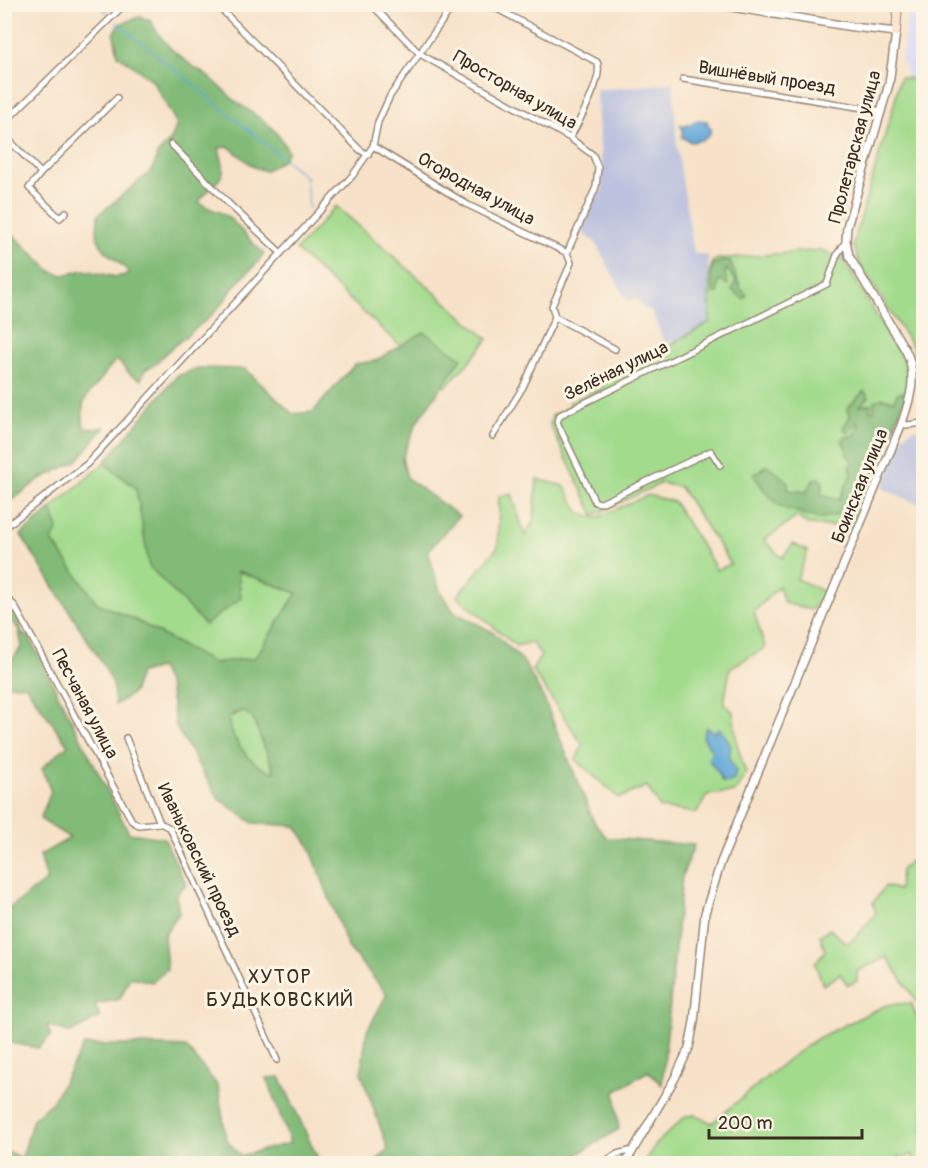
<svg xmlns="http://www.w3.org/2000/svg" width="928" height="1168" font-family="Pangolin,sans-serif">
<rect width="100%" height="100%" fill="#fcf5e5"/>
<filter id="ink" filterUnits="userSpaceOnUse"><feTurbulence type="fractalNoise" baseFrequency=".0167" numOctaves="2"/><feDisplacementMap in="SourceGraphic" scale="12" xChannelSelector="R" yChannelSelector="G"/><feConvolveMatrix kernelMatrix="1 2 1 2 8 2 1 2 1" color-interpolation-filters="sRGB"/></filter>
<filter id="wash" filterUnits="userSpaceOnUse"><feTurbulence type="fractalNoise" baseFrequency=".008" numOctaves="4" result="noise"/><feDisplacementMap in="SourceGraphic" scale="24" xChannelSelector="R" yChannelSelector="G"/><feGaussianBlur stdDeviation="1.35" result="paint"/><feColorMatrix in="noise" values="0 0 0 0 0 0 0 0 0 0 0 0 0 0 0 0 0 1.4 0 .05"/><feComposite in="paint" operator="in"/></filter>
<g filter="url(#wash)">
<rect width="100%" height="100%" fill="#f7e2c9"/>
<path fill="#d4d8f9" d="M908,15L923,17V81L907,78L906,69L901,59Z"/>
<path fill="#bdc3de" d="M673,83L677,147L694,253L708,256L710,322L674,343L673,340L665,344L651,310L643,309L637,298L630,300L625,297L595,242L578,230L592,200L603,189L596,90Z
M923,428H924L923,506L882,488L904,435L911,430Z"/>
<path fill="#a3db8d" stroke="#6f8256" stroke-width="1.5" d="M900,77L923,81L924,378L920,379L919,363L913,348L859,262L853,244L894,104Z
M336,206L488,339L468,363L445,387L296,250Z
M821,250L843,259L904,361L909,376L905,399L856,527L809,525L797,517L764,540L782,558L793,544L808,551L797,579L823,591L822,598L811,610L784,603L779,586L754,612L765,648L730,668L724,703L733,712L737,744L746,774L735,792L707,795L697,813L660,808L647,786L619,798L576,760L583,745L532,670L541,656L532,642L516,646L457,596L498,547L499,496L512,494L525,536L534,520L537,479L564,486L579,512L597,518L648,495L674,502L717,570L731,564L680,487L661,483L594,515L550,425L552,416L569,407L570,402L603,387L608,377L627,370L710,322L709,273L713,261L718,259Z
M104,463L136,488L149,566L237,571L297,593L255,658L213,663L137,621L97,603L52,541L51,509Z
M243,711L252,716L275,773C255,771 228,738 229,718Z
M910,861L923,872V1011L887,957L857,971V981L848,985L840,974L823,985L815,963L825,951L820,935L830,929L847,944L858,935L876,913L873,903L885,886L899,890L901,870Z
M911,1003L923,1032V1163H916L912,1155L901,1158L898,1156L897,1164L643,1163L657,1143L686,1116L695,1115L712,1123L787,1060L818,1038L886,1005Z"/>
<path fill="#82bb78" stroke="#5e724b" stroke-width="1.5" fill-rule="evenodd" d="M139,17L150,20C168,52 181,57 210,78C219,84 226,93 234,100C259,119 272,121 288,151L283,160L265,171L254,167L229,147L219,148C220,154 223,161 223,167C225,180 206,190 199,202C210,211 221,210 229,218C242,229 250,243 264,253L258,262L236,284L224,301L211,316L169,350L154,365L145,370L141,380L131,375L117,360C109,366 107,371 102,378C84,401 80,397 84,428L94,429L105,427L77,461L40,479L5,506V227L52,272L64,275L84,270L116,277L130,274C122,261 103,255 98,239C96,232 98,222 98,215L149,173L155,164L157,154L171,140L177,124L152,80L118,55L114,34L119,24Z
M723,261H730L741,289L747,295L744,299L732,290L736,281L727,269L725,273L728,285L721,280L718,282V293H713L711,272L714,264Z
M424,332L462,358L418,420L402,458L407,478L459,516L428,551L440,592L454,612L493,632L523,661L544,699L594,822L607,838L694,845L682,877L662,1085L648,1071L615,1092L619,1129L564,1163H374L388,1149L361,1073L367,1031L387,994L348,947L309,845L296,826L253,823L218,798L176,727L169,687L160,668L140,673L133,693L115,705L113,684L104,666L21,535L51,509L58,529L52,541L97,603L137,621L213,663L255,658L297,593L238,571L241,598L205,625L149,566L136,488L104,463L177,376L199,368L245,369L293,414L313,412L355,364L375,361ZM243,711L252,717L275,772C255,772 228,737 229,718L233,714Z
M864,391L869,397L859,406L871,404L870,411H874V401L884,398L894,401L897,393L903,392L905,399L861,506L856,504L848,516L840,514L819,519L781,507L766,493L754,475L767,465L788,482V490L806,492L814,479L819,478L823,483L821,495L839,500L852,473L850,465L853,462L847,455V449L842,441L845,437L855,435L859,425L857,423L848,433L843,428L850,417L847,408Z
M7,602C17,610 21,621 22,634L29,637L129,833L164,838L186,884L176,895L179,913L164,935L167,969L152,982L130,977L120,999L95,1004L100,1017L71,1033L47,1025L51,1036L38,1048L6,1042L5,1039V908L7,910L47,880L40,855L70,838L40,819L51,792L42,768L68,745L25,685H8L6,669L22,646L18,628L5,614V604Z
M84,1045H139L186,1047L218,1086L226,1139L240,1156L290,1143L267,1078L280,1077L320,1163H5V1150L22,1158L33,1119L52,1102Z"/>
<path fill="#62a8d8" stroke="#4e697b" stroke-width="1.5" d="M698,120L707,121L708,125L711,128C711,140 700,140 691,142L682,137L683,130L680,125L686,126Z
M706,727L714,732L719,728C724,733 728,739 731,746L729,758L736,771L734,780L729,782H722C720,774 714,765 708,760L712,751L703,737Z"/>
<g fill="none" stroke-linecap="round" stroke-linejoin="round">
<path stroke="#62a8d8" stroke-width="1.5" d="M100,4L107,13
M116,22L306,177L309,208"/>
</g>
</g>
<g filter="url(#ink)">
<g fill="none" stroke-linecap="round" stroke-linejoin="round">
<defs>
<path id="minor" d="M216,4L360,150L368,155
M371,4L420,54L570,138L593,155L598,168L596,187L567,253L571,263L552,306L555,317L523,387L493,436
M488,4L597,62C605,76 578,123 570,138
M683,79L882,111
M4,123L125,4
M4,135L41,173
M171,144L229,204L281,253
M373,146L468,205L567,253
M66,212L60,218L29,188L41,173L117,98
M555,317L615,349
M902,423L906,425L924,423
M720,465L711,451L601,503L595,502L557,422L560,415L572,409L827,284L837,255L846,241
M4,528L87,464L353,175L373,146L378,122L390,96L454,4
M4,596L14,605L132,821L139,825L160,823
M126,738L160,823L170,828L277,1060
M601,1164L617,1154L633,1150"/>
<path id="tertiary" d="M625,1164L675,1078L689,1048L694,1022L705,913L721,862L902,423C910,399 918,376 906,351L849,256L846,241L847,227L889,84L896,32L853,27L713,4"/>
<path id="secondary" d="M896,32L898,4"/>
</defs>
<use href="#minor" stroke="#998674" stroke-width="8"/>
<use href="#tertiary" stroke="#998674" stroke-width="10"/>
<use href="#secondary" stroke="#998674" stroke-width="10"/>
<use href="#minor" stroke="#fff" stroke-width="5"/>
<use href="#tertiary" stroke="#fff" stroke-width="7"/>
<use href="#secondary" stroke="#fde4d0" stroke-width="8"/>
</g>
</g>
<g text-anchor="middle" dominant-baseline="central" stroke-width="6" stroke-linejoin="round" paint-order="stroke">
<g font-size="18" fill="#3b2a1e" stroke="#fcf5e5">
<text transform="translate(767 78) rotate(9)">Вишнёвый проезд</text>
<text transform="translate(515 90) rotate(30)">Просторная улица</text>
<text transform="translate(855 147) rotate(-75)">Пролетарская улица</text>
<text transform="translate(476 189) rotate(29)">Огородная улица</text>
<text transform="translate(616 371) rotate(-26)">Зелёная улица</text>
<text transform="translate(860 486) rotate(-68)">Боинская улица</text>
<text transform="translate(85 704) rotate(62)">Песчаная улица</text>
<text transform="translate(199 860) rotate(64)">Иваньковский проезд</text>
</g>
<g font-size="20" letter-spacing="1.5" fill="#3b2a1e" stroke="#fcf5e5">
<text x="280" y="976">ХУТОР<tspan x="280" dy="23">БУДЬКОВСКИЙ</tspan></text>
</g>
</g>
<rect width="928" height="1168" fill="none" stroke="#fcf5e5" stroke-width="24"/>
<path d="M709 1129v9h153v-9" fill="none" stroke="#3b2a1e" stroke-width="3"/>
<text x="718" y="1129" font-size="18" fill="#3b2a1e" stroke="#fcf5e5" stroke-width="4.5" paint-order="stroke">200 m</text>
</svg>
